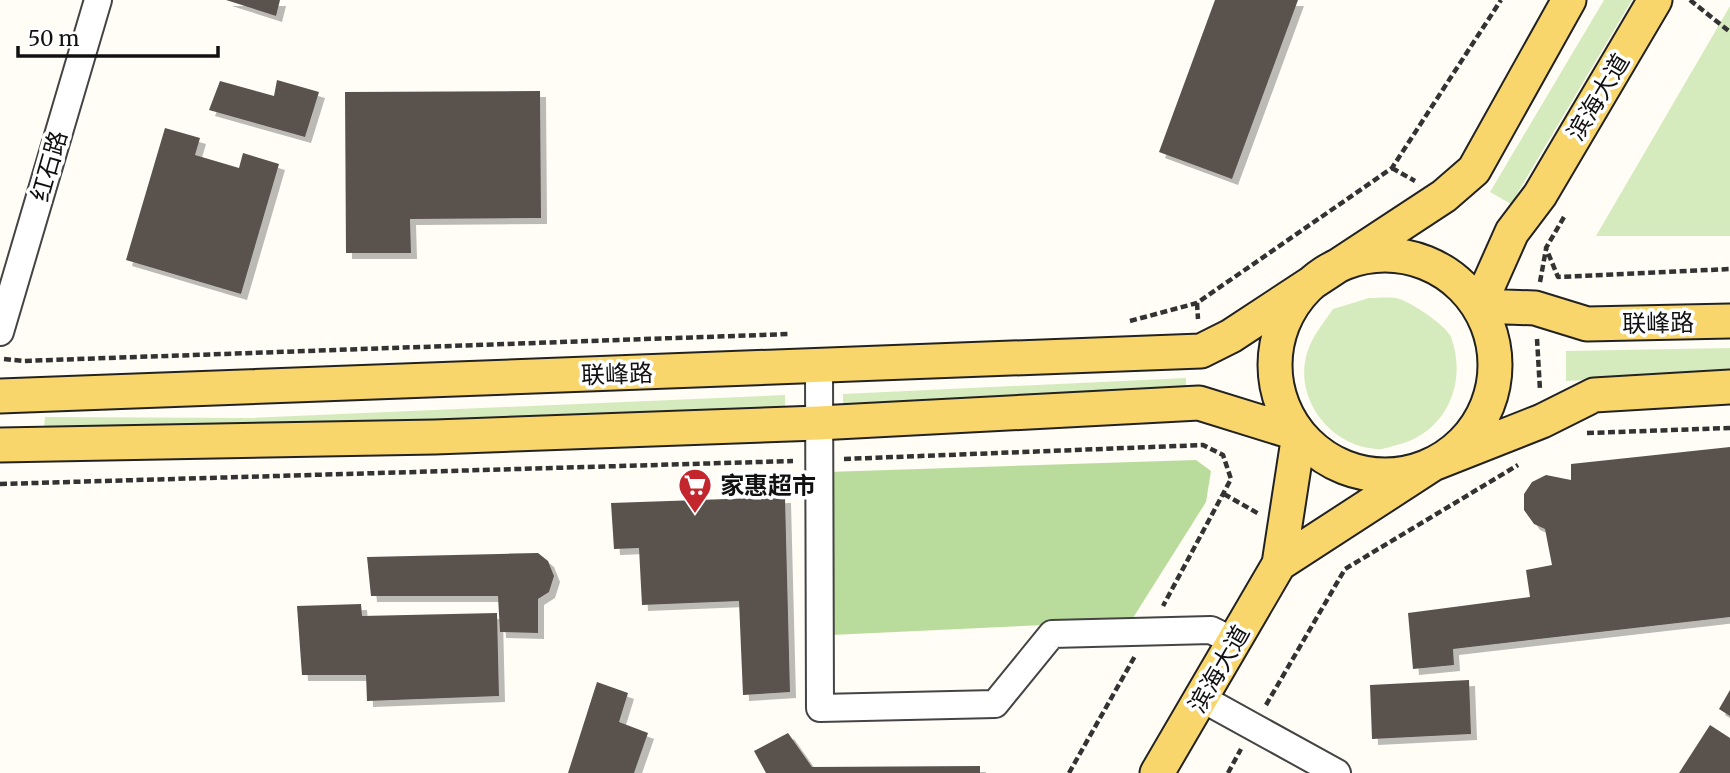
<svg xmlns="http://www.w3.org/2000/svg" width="1730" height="773" font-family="Merriweather,'Noto Sans SC',serif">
<defs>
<filter id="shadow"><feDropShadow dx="6" dy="6" stdDeviation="0" flood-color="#0004"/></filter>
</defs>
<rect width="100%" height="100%" fill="#fffdf5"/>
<path fill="#d5ebbd" d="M1604,0H1632L1511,204L1490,192Z
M1730,6V236H1596Z
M1369,298C1377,298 1387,297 1396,298C1408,300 1446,325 1451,337C1468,383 1446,433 1397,445C1391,446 1383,450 1376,449C1327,446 1289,392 1310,345C1315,333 1325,321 1333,309Z
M1730,348V372L1566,381V351Z
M1186,378V394L843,409V394Z
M785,395V409L250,431L44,429L45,417L251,418Z"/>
<path fill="#b9dc9c" d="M1196,460L1211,471L1206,502L1131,621L831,635L827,472Z"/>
<path fill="#5a524d" filter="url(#shadow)" d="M226,0H280L276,16Z
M1215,0H1298L1232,179L1159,152Z
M277,80L319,92L305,137L209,110L220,81L274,96Z
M540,91L541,218L410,219L411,253H346L345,92Z
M165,128L200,138L195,155L239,168L243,153L279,164L241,294L126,260Z
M1730,447V617L1453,649L1454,665L1413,669L1408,613L1530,597L1526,570L1552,565L1545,529L1534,524L1524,510V494L1532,482L1546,475L1571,480V464Z
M785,497L790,692L743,695L739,601L642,605L639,548L614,549L611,503Z
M538,553L548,561L554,576L549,592L538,599V633L500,632L498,596H371L367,557Z
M361,604L362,616L497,613L499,696L367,701L366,675H302L297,606Z
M1469,680L1471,734L1372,739L1370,685Z
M597,682L628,693L619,722L648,733L634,773H568Z
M1730,690V716L1719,709Z
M1710,725L1730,738V773H1679Z
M788,733L812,767L980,766V773H766L754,751Z"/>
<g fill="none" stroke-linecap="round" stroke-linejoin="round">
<defs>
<path id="minor" d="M0,332L98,0
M819,367L820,708L995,704L1052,634L1211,630L1235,642
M1203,699L1337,773"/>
<path id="major" d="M1655,0L1540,195L1512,232L1479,306L1535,308L1587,324L1730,321
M1275 365a110 110 0 1 1 220 0a110 110 0 1 1-220 0Z
M0,396L1201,351L1231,336L1444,196L1474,170L1569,0
M0,445L435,437L818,423L1199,403L1299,434L1279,564L1157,773
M1279,564L1433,464L1542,421L1594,395L1730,387"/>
</defs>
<use href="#minor" stroke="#444" stroke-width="30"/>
<use href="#major" stroke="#222" stroke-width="37"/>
<path stroke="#333" stroke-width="4.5" stroke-dasharray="7 3.5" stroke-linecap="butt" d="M1690,0L1730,32
M1392,168L1415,181
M1564,217L1546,248L1558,277L1730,269
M1540,282L1546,249
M1197,303L1198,319
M1130,321L1197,303L1392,168L1501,0
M1537,339L1540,390
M4,359L23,361L789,334
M1587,433L1730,428
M844,459L1203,445L1223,455L1231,479L1163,606
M0,484L793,461
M1224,494L1259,514
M1266,705L1345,569L1518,465
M1069,773L1135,656
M1228,773L1241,749"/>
<use href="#minor" stroke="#fff" stroke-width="26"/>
<use href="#major" stroke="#f9d66b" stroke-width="33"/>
</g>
<defs>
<symbol id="supermarket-pin" viewBox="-11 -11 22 30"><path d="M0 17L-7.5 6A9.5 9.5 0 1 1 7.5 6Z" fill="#c4262e" stroke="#fff"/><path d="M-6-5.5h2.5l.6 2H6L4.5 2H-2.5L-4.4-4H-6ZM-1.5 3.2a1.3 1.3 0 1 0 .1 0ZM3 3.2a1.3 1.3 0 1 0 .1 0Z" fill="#fff"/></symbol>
</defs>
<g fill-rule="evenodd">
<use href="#supermarket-pin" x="676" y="466" width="38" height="52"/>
</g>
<g text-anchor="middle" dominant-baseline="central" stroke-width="7" stroke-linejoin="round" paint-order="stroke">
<g font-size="24" fill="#111" stroke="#fff">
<text transform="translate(1598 97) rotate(-59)">滨海大道</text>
<text transform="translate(49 166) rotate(-74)">红石路</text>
<text transform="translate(1658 323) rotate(-1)">联峰路</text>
<text transform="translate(617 374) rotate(-2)">联峰路</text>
<text transform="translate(1219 669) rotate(-60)">滨海大道</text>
</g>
<g font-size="24" font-weight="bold" fill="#111" stroke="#fff" text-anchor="start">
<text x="720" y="485">家惠超市</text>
</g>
</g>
<path d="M18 46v10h200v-10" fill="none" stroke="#111111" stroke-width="3.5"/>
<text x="28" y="46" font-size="21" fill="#111111" stroke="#ffffff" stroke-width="5" paint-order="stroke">50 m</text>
</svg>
